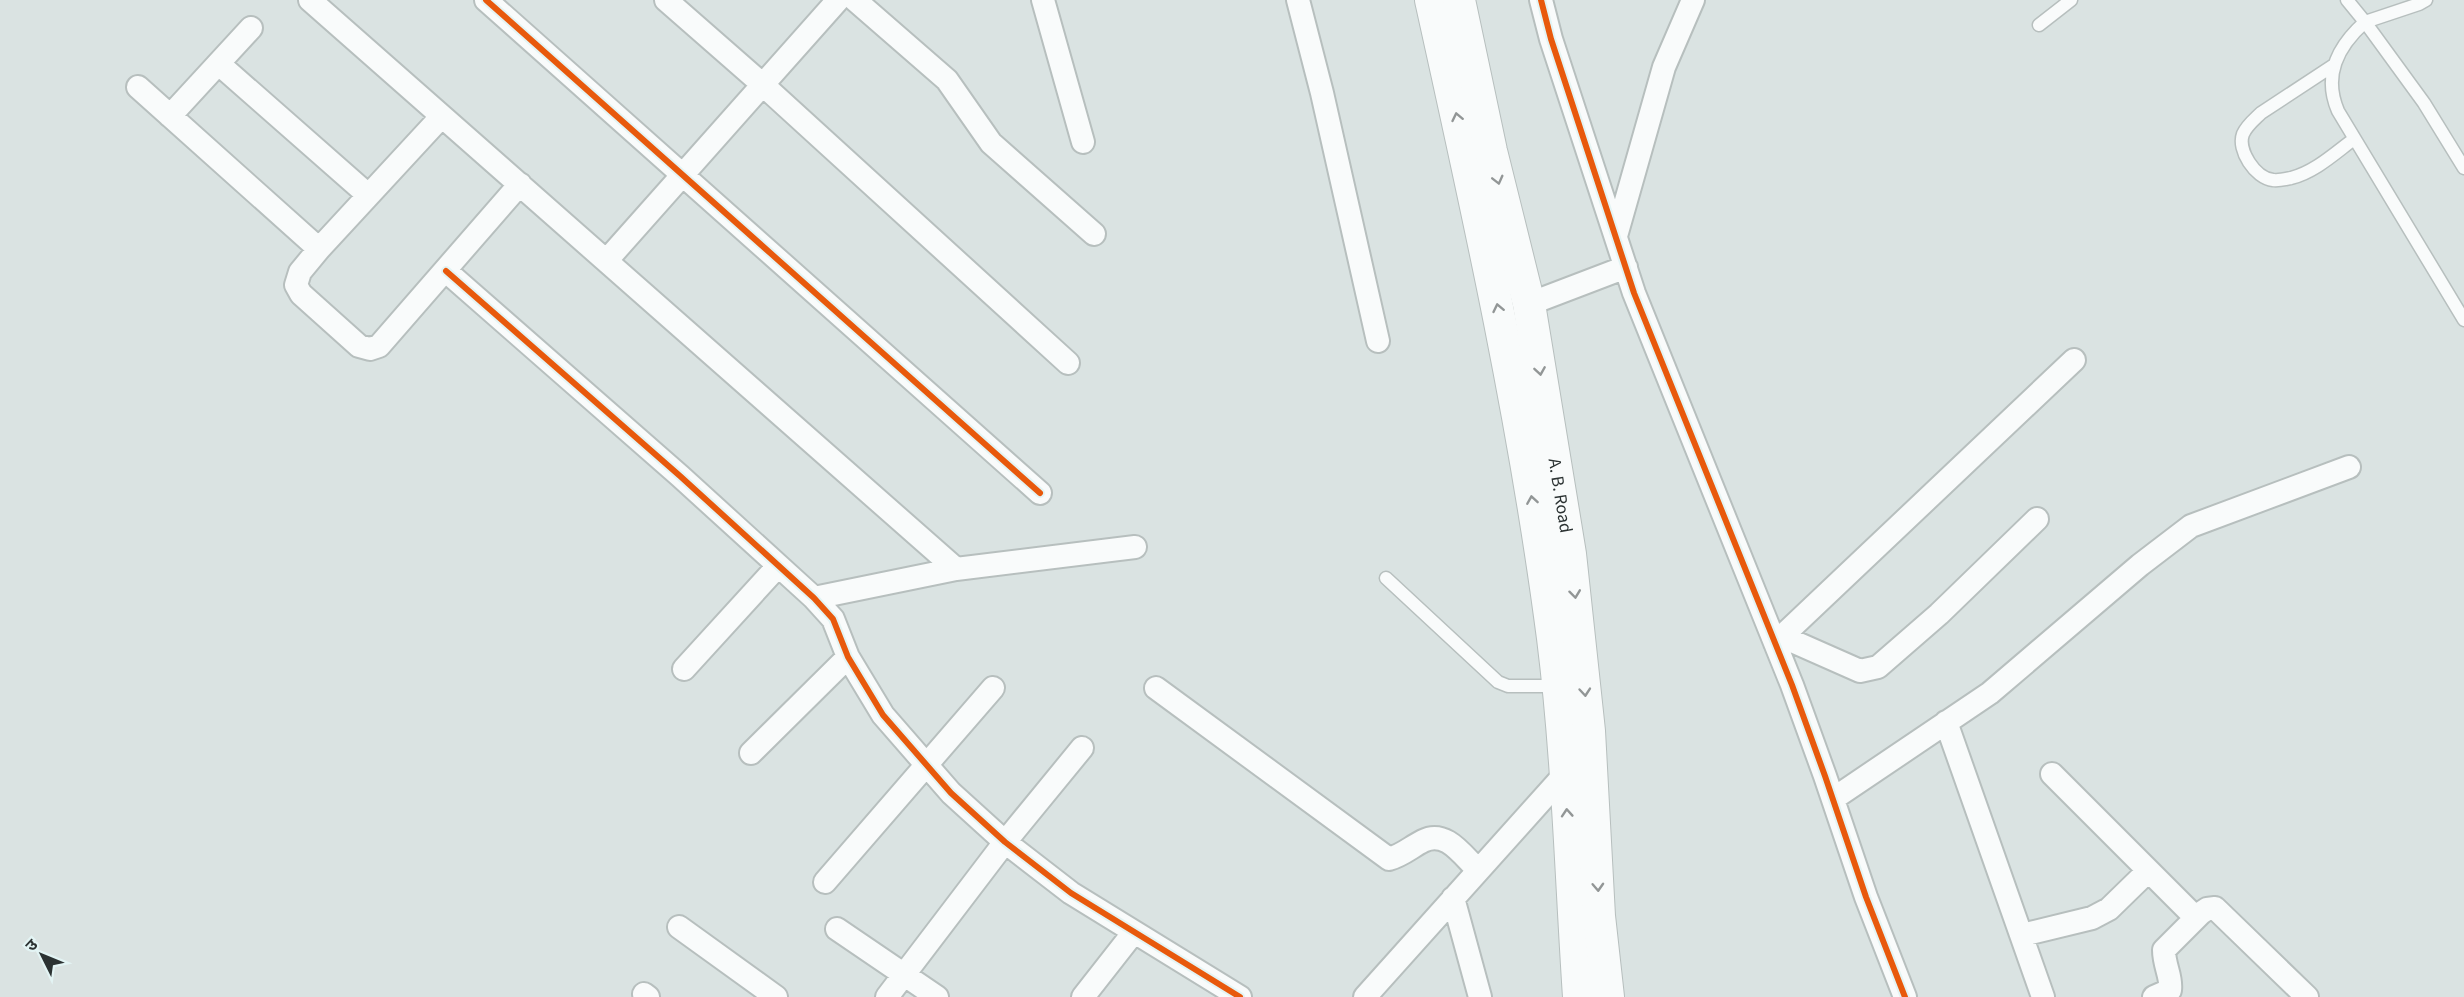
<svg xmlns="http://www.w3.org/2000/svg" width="2464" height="997" font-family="'Source Sans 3','Noto Sans Devanagari',sans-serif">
<rect width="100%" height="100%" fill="#dae3e2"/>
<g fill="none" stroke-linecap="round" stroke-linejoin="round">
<defs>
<path id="lane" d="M2347,0L2365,22C2337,47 2323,76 2338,111L2464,320
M2426,0L2419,4L2365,22L2424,103L2464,168
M2039,25L2071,0
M2334,65L2261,113C2255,119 2247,125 2243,134C2237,150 2255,178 2273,180C2278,181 2286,179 2291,178C2315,172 2335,153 2354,139
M1386,578L1498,682L1508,686H1557"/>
<path id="street" d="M310,0L956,569
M486,0L1040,493
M666,0L762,84L1068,363
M855,0L947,80L991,143L1094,234
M1043,0L1083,142
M1298,0L1322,93L1378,341
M1541,0L1551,39L1634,293L1792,685L1825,776L1866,897L1905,997
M219,64L368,195
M138,87L319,249
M170,116L251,28
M441,117L319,249L300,272L296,285L301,294L359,346L370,349L379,346L520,184
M1616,236L1664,67L1693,0
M607,260L838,0
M446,271L680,476L814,598L833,619L848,657L883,715L951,793L1005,842L1071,893L1240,997
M1529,304L1626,267
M814,598L956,569L1135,547
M1783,637L1860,671L1878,667L1939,614L2037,519
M1775,643L2074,360
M684,669L778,566
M1156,688L1389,859C1403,855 1411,847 1423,841C1446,829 1463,856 1478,870
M1946,722L2043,997
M751,753L848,657
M2052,774L2196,918
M1833,799L1990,693L2140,565L2191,526L2349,467
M825,882L993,688
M1453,898L1480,997
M679,927L776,997
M837,929L937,997
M2022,935L2092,918L2109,909L2148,871
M644,994L648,997
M887,997L1005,842L1082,748
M1083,997L1134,932
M1365,997L1565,774
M2154,997L2170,990C2172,977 2164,966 2164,950L2201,913L2207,909L2215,908L2307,997"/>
<g id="secondary">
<path d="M1431,0C1478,212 1525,423 1553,638C1568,757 1571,877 1579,997"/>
<path id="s1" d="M1459,0L1491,151L1529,304L1570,554L1589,731L1599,916L1608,997"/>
</g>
</defs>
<use href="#lane" stroke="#b7bfbe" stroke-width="15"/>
<use href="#street" stroke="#b7bfbe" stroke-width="26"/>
<use href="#secondary" stroke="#b7bfbe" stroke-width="34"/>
<use href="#lane" stroke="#f9fbfb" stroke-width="12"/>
<use href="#street" stroke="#f9fbfb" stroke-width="22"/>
<use href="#secondary" stroke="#f9fbfb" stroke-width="32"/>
<defs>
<path id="cycleway" d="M486,0L1040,493
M1541,0L1551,39L1634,293L1792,685L1825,776L1866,897L1905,997
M446,271L680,476L814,598L833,619L848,657L883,715L951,793L1005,842L1071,893L1240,997"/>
</defs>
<use href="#cycleway" stroke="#e3f4f4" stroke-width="10"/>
<use href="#cycleway" stroke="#e8590c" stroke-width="6"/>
</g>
<defs><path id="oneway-chevron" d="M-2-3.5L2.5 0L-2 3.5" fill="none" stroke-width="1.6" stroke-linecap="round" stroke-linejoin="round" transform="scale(1.5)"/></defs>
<g stroke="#929696">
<use href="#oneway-chevron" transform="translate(1457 117) rotate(-102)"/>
<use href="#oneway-chevron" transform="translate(1498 180) rotate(76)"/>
<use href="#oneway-chevron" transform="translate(1498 308) rotate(-102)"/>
<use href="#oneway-chevron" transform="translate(1540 371) rotate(81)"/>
<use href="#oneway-chevron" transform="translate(1532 500) rotate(-99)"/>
<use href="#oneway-chevron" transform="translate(1575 594) rotate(83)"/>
<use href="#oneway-chevron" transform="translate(1585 692) rotate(85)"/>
<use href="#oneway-chevron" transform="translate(1567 813) rotate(-94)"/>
<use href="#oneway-chevron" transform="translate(1598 887) rotate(87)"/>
</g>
<g text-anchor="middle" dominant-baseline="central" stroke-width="4.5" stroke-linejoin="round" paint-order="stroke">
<g font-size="18" fill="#2b3232" stroke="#e3f4f4">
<text stroke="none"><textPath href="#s1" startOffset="506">A. B. Road</textPath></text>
</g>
</g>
<g transform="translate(42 955) rotate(313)" stroke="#e3f4f4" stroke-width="4.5" paint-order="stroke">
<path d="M0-4.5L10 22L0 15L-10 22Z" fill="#2b3232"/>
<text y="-9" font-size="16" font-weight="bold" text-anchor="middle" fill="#2b3232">उ</text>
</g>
</svg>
